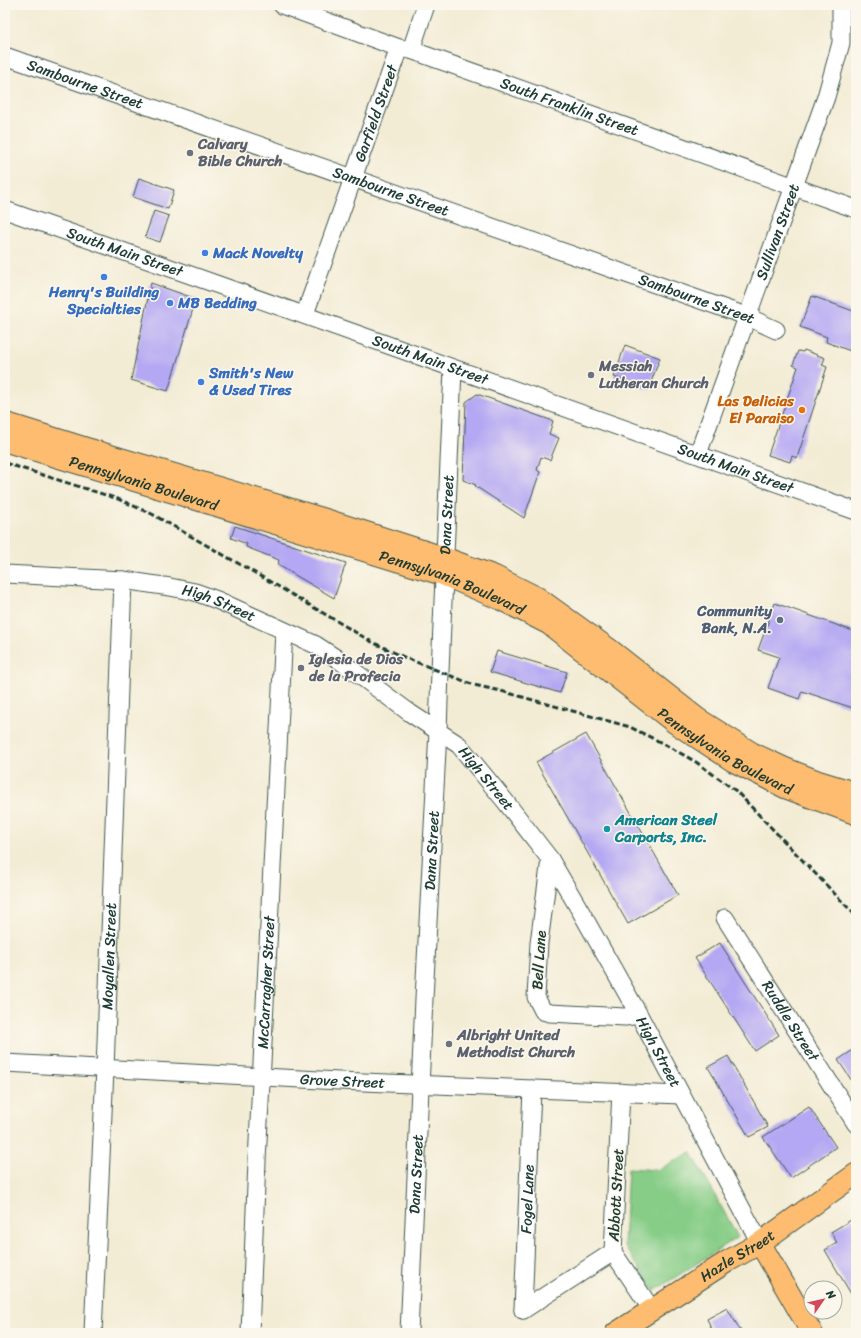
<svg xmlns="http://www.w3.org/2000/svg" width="861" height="1338" font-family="Sriracha,sans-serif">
<rect width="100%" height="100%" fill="#fbf7ec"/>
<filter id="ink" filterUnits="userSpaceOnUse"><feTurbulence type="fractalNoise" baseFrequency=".025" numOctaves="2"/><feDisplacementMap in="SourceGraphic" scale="8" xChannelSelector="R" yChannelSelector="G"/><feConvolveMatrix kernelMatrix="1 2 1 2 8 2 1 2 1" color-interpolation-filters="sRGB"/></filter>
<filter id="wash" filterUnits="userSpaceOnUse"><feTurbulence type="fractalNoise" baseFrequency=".012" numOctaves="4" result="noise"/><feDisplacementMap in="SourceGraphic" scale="16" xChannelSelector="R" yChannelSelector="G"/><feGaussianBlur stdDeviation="0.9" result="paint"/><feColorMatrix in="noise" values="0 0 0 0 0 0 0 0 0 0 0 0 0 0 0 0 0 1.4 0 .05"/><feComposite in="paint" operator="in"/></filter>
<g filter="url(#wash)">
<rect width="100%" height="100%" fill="#f3ecd5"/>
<path fill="#87cd87" stroke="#53855e" d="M691,1152L738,1237L654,1291L624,1245L628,1168L658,1170Z"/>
<g id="blocks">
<path fill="#b4a7f3" d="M139,178L174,190L168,209L133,197Z
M154,211L169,216L160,242L145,237Z
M151,283L196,299L168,391L131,380Z
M812,296L856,312V353L826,342L827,337L800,327Z
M625,345L660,358L648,390L614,377Z
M804,350L825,358L822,365L827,367L797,458L792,456L790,462L768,455L798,367L793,365L798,351L803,352Z
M477,394L553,421L549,434L559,438L550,460L541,457L537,470L540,472L524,518L475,486L476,485L463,480L466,402Z
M235,526L346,563L334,598L278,565L279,560L246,547L247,544L231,538Z
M775,603L856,632V709L802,691L799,699L768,688L779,657L758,650L765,631L761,630L763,625L767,626Z
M497,651L567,672L560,693L490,672Z
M586,734L678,895L628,924L536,762Z
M720,943L779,1035L755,1051L695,958Z
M856,1048V1087L838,1060Z
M728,1056L768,1127L749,1137L708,1067Z
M809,1107L836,1147L791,1178L763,1137Z
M856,1217V1298L854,1299L825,1250L837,1243L831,1232Z
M727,1308L742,1333H714L707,1319Z"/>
</g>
</g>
<g filter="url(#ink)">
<use href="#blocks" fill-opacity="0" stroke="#3f574c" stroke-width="1"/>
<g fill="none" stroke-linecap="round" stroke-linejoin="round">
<defs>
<g id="minor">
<path id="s1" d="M282,5L399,48L411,50L856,209"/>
<path d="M411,50L426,5"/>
<path id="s2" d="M5,56L746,316L776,330"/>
<path id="s3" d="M5,210C289,309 572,410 856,511"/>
<path id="s4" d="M305,314L399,48"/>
<path id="s5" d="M698,454L826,97L841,43V5"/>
<path id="s6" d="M5,574L123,580L170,587L195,592L217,600L316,645L339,660L410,713L459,745L505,801L550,859L581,912L639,1015L760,1243"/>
<path d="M550,859L539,943L536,997L543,1011L550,1013L625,1017L639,1015"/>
<path id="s7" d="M725,918L856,1124"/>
<path id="s8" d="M5,1063L339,1081L681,1095"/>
<path d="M621,1092L613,1252L652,1310"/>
<path id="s9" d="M523,1310L532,1089"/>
<path d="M523,1310L613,1252"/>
<path id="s10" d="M93,1333L105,1069L123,580"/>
<path id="s11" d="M250,1333L257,1161L284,631"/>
<path id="s12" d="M409,1333L424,999L438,731L440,671L453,369"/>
</g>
<g id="major">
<path d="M5,423L85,448L324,519L445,558L494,576L538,598L609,649L698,719L752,753L784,768L817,781L856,793"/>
<path id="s13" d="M5,441L444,575L500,599L549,624L675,723L733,761L786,788L856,814"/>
<path d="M760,1243L812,1333"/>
<path id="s14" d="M616,1333L728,1261L760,1243L856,1174"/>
</g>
</defs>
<use href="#minor" stroke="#3f574c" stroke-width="19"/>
<use href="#major" stroke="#3f574c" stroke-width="23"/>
<use href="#minor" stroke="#fff" stroke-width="17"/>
<use href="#major" stroke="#fdbc6f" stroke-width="21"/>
<path stroke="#1f3d34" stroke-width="3" stroke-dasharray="6 3" stroke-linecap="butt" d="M5,463L118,499L152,514L269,581L372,642L406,658L474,685L501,691L630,727L666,745L696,762L736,791L856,916"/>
</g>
</g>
<g fill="#6b7280" stroke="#fbf7ec" stroke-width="1.5">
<circle cx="190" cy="153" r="4"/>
<circle cx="591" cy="375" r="4"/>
<circle cx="301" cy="668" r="4"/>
<circle cx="449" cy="1044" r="4"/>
</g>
<g fill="#3f7fe0" stroke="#fbf7ec" stroke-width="1.5">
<circle cx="205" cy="253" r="4"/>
<circle cx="104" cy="277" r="4"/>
<circle cx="170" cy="303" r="4"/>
<circle cx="201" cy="382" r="4"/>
</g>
<circle fill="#e8710a" stroke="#fbf7ec" stroke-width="1.5" cx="802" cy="410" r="4"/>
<circle fill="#5c6f8a" stroke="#fbf7ec" stroke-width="1.5" cx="780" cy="620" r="4"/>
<circle fill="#0f9aa8" stroke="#fbf7ec" stroke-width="1.5" cx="607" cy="829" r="4"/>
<g text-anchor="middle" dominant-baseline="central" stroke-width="3" stroke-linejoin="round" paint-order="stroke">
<g font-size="15" fill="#1f3d34" stroke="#fbf7ec">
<text stroke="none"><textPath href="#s2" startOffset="85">Sambourne Street</textPath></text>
<text stroke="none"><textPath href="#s1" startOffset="305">South Franklin Street</textPath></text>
<text stroke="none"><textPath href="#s4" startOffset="213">Garfield Street</textPath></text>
<text stroke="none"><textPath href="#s2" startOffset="409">Sambourne Street</textPath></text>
<text stroke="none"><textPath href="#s5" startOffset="236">Sullivan Street</textPath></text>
<text stroke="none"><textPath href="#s3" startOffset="127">South Main Street</textPath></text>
<text stroke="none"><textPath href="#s2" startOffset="733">Sambourne Street</textPath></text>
<text stroke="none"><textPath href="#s3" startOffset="451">South Main Street</textPath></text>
<text stroke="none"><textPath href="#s3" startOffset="775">South Main Street</textPath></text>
<text stroke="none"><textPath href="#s13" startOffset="145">Pennsylvania Boulevard</textPath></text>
<text stroke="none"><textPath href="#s12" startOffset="819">Dana Street</textPath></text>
<text stroke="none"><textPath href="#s13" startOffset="469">Pennsylvania Boulevard</textPath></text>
<text stroke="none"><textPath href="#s6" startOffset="217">High Street</textPath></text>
<text stroke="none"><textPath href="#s13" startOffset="793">Pennsylvania Boulevard</textPath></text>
<text stroke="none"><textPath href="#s6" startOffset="541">High Street</textPath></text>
<text stroke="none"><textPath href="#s12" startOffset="483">Dana Street</textPath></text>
<text stroke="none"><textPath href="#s10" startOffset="377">Moyallen Street</textPath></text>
<text transform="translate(539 960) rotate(-86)">Bell Lane</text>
<text stroke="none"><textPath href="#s11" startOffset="351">McCarragher Street</textPath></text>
<text stroke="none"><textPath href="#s7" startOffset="122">Ruddle Street</textPath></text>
<text stroke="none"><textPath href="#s6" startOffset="865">High Street</textPath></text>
<text stroke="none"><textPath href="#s8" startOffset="338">Grove Street</textPath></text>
<text stroke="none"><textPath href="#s12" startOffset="159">Dana Street</textPath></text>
<text transform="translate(616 1195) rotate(-87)">Abbott Street</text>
<text stroke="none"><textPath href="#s9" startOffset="111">Fogel Lane</textPath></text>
<text stroke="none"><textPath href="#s14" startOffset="144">Hazle Street</textPath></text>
</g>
<g font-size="15" font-weight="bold" fill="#5b616d" stroke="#fbf7ec" text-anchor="start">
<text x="198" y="144">Calvary<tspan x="198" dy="17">Bible Church</tspan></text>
<text x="599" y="366">Messiah<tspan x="599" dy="17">Lutheran Church</tspan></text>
<text x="309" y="659">Iglesia de Dios<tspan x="309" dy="17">de la Profecia</tspan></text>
<text x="457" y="1035">Albright United<tspan x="457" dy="17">Methodist Church</tspan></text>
</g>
<g font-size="15" font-weight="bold" fill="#366cbe" stroke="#fbf7ec" text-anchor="start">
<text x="213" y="253">Mack Novelty</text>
<text x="104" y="292" text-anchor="middle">Henry's Building<tspan x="104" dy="17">Specialties</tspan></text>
<text x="178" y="303">MB Bedding</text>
<text x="209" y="373">Smith's New<tspan x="209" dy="17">&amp; Used Tires</tspan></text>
</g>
<g font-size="15" font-weight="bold" fill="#c56008" stroke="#fbf7ec" text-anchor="end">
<text x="794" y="401">Las Delicias<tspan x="794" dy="17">El Paraiso</tspan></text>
</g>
<g font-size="15" font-weight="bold" fill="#4e5e75" stroke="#fbf7ec" text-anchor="end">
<text x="772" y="611">Community<tspan x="772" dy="17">Bank, N.A.</tspan></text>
</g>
<g font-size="15" font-weight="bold" fill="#0d838f" stroke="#fbf7ec" text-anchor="start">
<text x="615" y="820">American Steel<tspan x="615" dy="17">Carports, Inc.</tspan></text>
</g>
</g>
<rect width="861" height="1338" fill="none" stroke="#fbf7ec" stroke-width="20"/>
<g transform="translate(823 1300) rotate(56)"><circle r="19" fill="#fbf7ec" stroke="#a3ada2"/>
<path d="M0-3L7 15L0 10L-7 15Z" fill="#d1495b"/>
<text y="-6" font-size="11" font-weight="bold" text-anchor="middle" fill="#1f3d34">N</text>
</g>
</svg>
